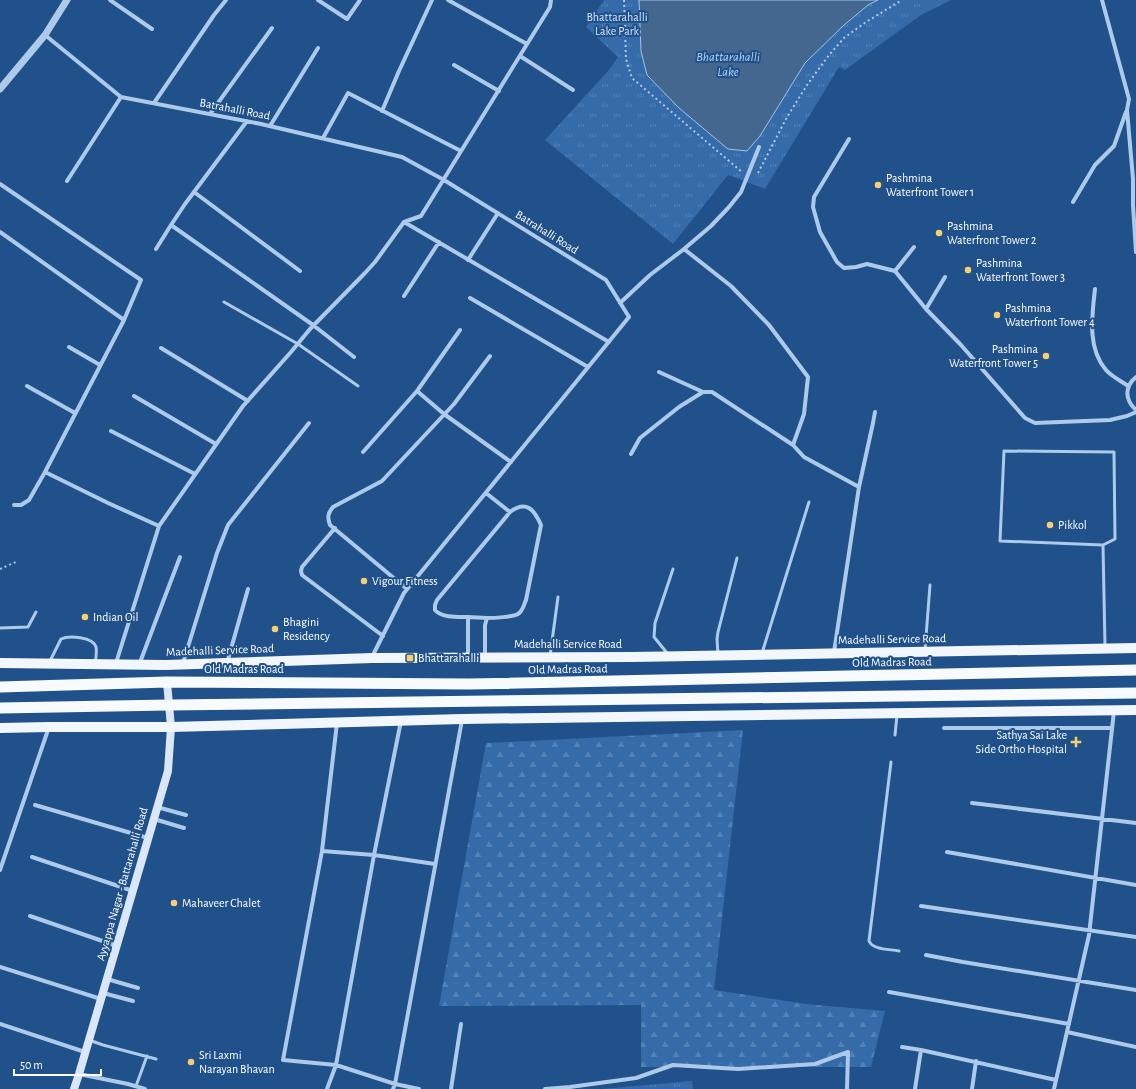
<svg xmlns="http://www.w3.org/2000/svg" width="1136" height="1089" font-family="'Alegreya Sans',sans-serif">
<defs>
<pattern id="grass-tufts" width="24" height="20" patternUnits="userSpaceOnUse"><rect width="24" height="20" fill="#346ba8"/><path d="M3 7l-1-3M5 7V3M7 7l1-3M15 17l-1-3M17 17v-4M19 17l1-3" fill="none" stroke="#5281b5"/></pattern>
<pattern id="forest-firs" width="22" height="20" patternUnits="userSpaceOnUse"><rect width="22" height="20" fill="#346ba8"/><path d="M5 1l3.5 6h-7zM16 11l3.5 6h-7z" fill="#5281b5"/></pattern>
</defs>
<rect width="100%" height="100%" fill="#20518b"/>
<path fill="url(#grass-tufts)" d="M604,0H639L641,51L647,75L679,108L728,149L760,136L805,63L844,25L868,5L878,0H951L921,15L845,70L839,67L765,189L728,175L673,244L545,140L608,71L618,57L586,27Z
M692,1081L693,1089H602Z"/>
<path fill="url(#forest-firs)" d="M743,730L714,990L806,1004L885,1011L871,1067H641V1005L439,1006L486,743Z"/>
<path fill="#446790" stroke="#a1c5ed" d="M639,0H878L868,5L844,25L805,63L760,136L747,151L728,149L679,108L647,75L641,51Z"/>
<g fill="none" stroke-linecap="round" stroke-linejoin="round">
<path stroke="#adcaeb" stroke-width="2" stroke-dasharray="2 3" stroke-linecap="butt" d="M624,0L626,59L632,78L742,172
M758,173L787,117L807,85L829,55L844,38L866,22L902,0
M0,569L18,561"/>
<path stroke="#adcaeb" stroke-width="3" d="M224,302L298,344L358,386
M1103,545L1115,539L1114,452L1004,451L1000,541L1103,545L1105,647
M0,628L28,627L36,612
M925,650L930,585
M667,653L654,637L655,623L673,569
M762,653L809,502
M718,654L717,639L718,632L737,558
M550,656L558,597
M50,661L61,639C69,635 93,637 96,647C97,652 96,658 95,663
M895,735L897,715
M891,762L869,941C873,950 889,949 899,951
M89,1040L103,1045L156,1059
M136,1086L147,1056"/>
<path stroke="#adcaeb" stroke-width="4" d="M110,0L152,29
M318,0L347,19L360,0
M448,0L527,44
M1102,0L1129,99L1127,110L1133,179V205L1136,252
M45,35L121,97L261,124L402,157L444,180L606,280L629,317L404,593L372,657
M520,56L573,90
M454,65L499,91
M154,103L214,15L226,0
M382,111L399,71L432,0
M210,114L272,28
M247,121L185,204L171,225L313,325L354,357
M270,126L318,48
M323,138L348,93L461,151
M849,139L814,197L813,207L820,232L837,262L844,268L856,267L867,264L895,271L926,309L961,345L1025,418L1035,423L1110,420L1127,416L1136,412
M67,181L121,97
M0,184L141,280L124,320L45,472L29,500L21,505H14
M194,192L300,271
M1073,202L1095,165L1114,146L1126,112
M404,222L609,342
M0,232L124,320
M156,249L171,225
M684,249L731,286L769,325L808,377L804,414L793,445L804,457L859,487
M468,260L498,213
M895,271L914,247
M1095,289C1092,316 1087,348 1106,370C1111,376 1121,381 1128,386
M404,296L439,242
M470,298L588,367
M620,303L650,275L684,249L711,226L729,207L741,192L759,147
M926,309L945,277
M460,330L417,391L444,414L511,462
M69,347L100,365
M161,348L248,401
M659,372L703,392
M1136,377C1124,387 1125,400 1136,410
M27,386L75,413
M134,396L216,444
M111,431L195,474
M363,452L417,391
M631,454L640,438L679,407L703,392H712L793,445
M45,472L108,503L159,526
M486,493L510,512
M335,528L302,567L301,571L302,575L383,636
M407,589L330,525C327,517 328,513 333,507L382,481L454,404L490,356
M468,617L487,618
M834,652L859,487L873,423L875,412
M468,657V617C458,617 442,618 435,610V605L437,600L510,512C526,500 534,509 541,525L526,600C524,604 523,611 518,614C513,617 494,618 487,618L485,625V657
M116,663L159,526L243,406L291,352L310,329L365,273L375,262L404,222L421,216L550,7L551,0
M183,663L217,553L228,525L309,423
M227,663L248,589
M139,665L180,557
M337,723L322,851L283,1060L336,1065L395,1084L419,1089
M944,728H1112
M972,803L1136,823
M35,805L148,838
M157,807L186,815
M154,819L184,828
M322,851L374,855L435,864
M947,852L1136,885
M32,857L133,891
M0,870L49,727
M921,906L1136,937
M30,916L117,946
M926,955L963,962L1136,990
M0,967L101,999
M107,979L138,988
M889,992L1069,1024
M103,993L133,1001
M0,1024L85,1052
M1067,1032L1136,1047
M902,1047L921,1050L1056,1080
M79,1074L128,1084L145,1089
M327,1089L336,1065L374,855L401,721
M393,1089L395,1084L462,720
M451,1089L461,1024
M545,1089L570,1087L636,1078L673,1065L738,1069L815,1064L848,1052L847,1089
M915,1089L921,1050
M972,1089L976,1061
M1054,1089L1089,935L1114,711"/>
<path stroke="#adcaeb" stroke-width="7" d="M0,89L45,35L67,0"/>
<path stroke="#d9e7f9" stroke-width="8" d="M74,1089L79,1074L168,771L171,727L167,682"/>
<path stroke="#f2f7fe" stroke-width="10" d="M0,663L166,665L372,658L633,657L1136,648
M0,728L49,727H171L462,719L1136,710"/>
<path stroke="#f8fbfe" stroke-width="11" d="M0,687L167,682L469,684L1136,670
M0,708L169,705L1136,693"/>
</g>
<g fill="#f8ce6e" stroke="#20518b" stroke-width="1.5">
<circle cx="878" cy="185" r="4"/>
<circle cx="939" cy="233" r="4"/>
<circle cx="968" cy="270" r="4"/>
<circle cx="997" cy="315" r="4"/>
<circle cx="1046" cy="356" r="4"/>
<circle cx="1050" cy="525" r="4"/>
<circle cx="364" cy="581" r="4"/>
<circle cx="85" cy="617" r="4"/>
<circle cx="275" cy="629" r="4"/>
<rect x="406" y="654" width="8" height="8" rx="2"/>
<path d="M1074 736h4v4h4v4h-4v4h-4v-4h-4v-4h4z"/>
<circle cx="174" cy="903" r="4"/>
<circle cx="191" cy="1062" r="4"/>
</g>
<g text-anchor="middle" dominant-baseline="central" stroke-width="4" stroke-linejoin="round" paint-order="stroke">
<g font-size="12" fill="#d2e4f8" stroke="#20518b">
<text x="617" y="17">Bhattarahalli<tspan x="617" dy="14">Lake Park</tspan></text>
</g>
<g font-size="12" fill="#fff" stroke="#20518b">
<text transform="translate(235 109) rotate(11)">Batrahalli Road</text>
<text transform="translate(547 232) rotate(32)">Batrahalli Road</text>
<text transform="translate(892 639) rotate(-1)">Madehalli Service Road</text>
<text x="568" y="644">Madehalli Service Road</text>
<text transform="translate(220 650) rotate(-2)">Madehalli Service Road</text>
<text transform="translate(892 662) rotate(-1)">Old Madras Road</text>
<text x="244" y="669">Old Madras Road</text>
<text transform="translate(568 669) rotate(-1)">Old Madras Road</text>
<text transform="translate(122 884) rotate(-74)">Ayyappa Nagar - Battarahalli Road</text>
</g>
<g font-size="12" fill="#fff" stroke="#20518b" text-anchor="start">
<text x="886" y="178">Pashmina<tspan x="886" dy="14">Waterfront Tower 1</tspan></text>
<text x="947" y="226">Pashmina<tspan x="947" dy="14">Waterfront Tower 2</tspan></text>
<text x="976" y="263">Pashmina<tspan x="976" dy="14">Waterfront Tower 3</tspan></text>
<text x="1005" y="308">Pashmina<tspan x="1005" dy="14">Waterfront Tower 4</tspan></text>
<text x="1038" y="349" text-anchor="end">Pashmina<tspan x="1038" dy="14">Waterfront Tower 5</tspan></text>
<text x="1058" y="525">Pikkol</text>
<text x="372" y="581">Vigour Fitness</text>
<text x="93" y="617">Indian Oil</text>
<text x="283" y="622">Bhagini<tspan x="283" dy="14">Residency</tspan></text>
<text x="418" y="658">Bhattarahalli</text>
<text x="1067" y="735" text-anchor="end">Sathya Sai Lake<tspan x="1067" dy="14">Side Ortho Hospital</tspan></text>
<text x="182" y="903">Mahaveer Chalet</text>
<text x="199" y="1055">Sri Laxmi<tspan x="199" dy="14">Narayan Bhavan</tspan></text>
</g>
<g font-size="13" font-style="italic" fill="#b9d4f2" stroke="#20518b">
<text x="728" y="57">Bhattarahalli<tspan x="728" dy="15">Lake</tspan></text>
</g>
</g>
<path d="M14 1069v6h87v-6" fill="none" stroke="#ffffff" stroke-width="2"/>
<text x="20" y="1069" font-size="12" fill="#ffffff" stroke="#20518b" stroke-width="3" paint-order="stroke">50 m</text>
</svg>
